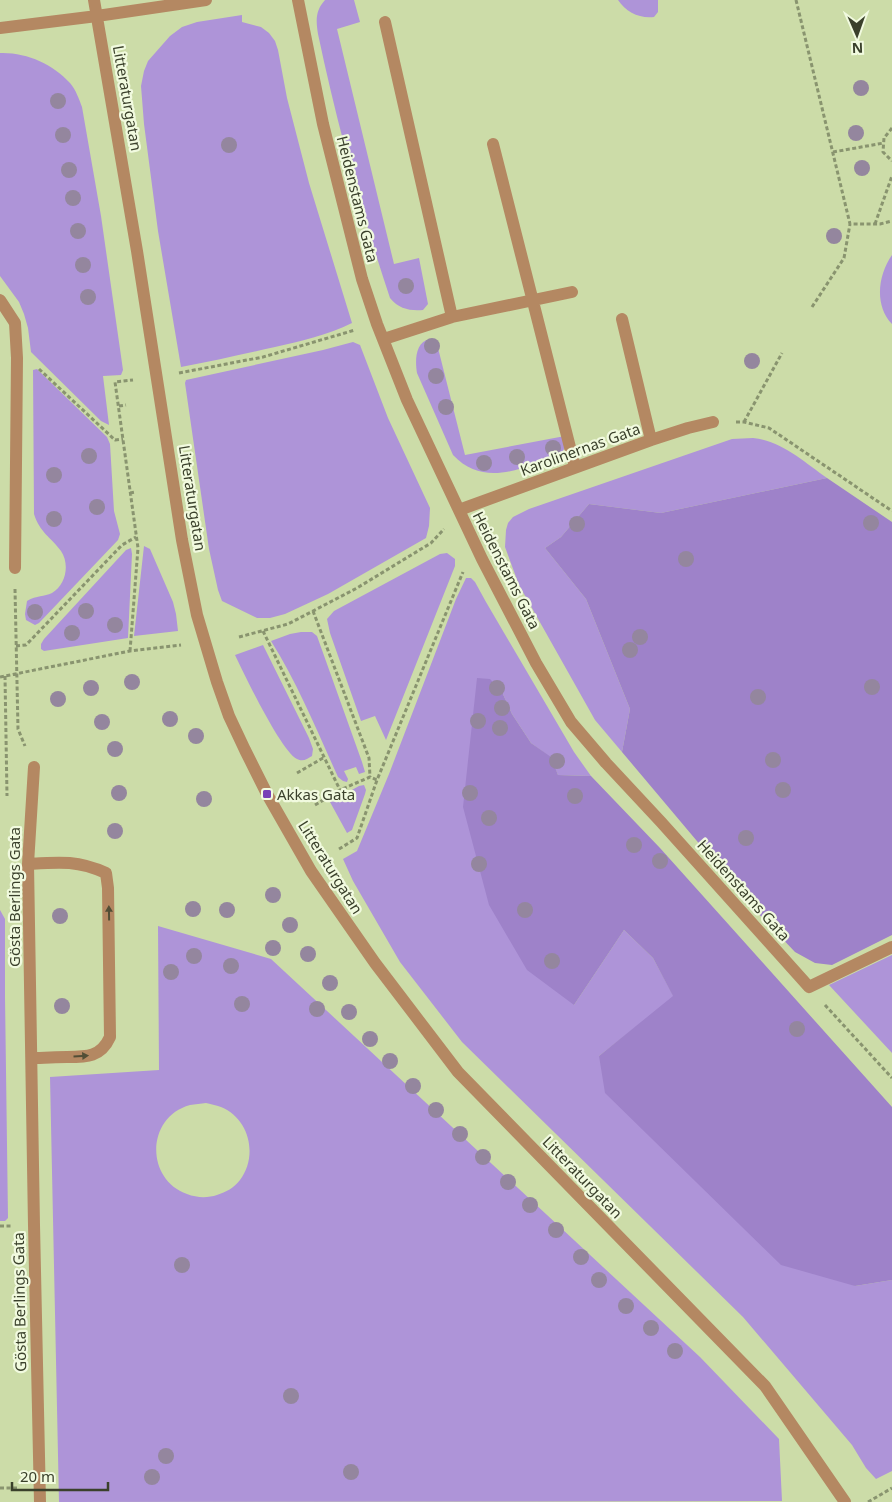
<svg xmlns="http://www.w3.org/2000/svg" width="892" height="1502" font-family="'Noto Sans',sans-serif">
<rect width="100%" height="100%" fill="#ccdca8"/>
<path fill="#ae94d8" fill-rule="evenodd" d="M325,0H354L360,22L337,29L394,264L419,258L428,304L423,310C410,311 399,309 390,298C361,211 337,124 318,34C316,21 315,11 325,0Z
M618,0H658V12L654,17C640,19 626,12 618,0Z
M242,15V22L261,27L269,33L275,41L278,50L287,98L309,183L352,323C328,335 301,341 275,347C244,354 213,361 181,367L158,231L144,124L141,86L144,71L148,61L170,36L182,27L197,22Z
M0,53C26,52 53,64 70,83C76,90 79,99 82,107L101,216L123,370L121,375L103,376L109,425L101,421L31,352L28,328L24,314L19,302L0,276Z
M892,255V324C874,305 878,275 892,255Z
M430,339H434L437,344L465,455L565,436L564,449L562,453C526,467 485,489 453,455L417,373C415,361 415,342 430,339Z
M353,342L360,345L388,418L430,508L429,526L426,538L328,594L285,614L270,618H257L222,601L218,590L209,549L185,383L186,380L323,350Z
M37,369L107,437L110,444L114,511L120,534L118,540L39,623L35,625L26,620L25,614L27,601C37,595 44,597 52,593C66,585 70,564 61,551C51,537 40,533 34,514L33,370Z
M753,438C782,441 804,462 827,478L661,513L589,504L561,537L545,548L586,599L630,709L622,752L595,720L519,585L505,547L506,530L508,523L513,517L529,509L732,439Z
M144,546L150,549L173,602L176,614L178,631L134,636Z
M131,548L132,554L128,638L44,651L41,649V644L44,639L126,550Z
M447,553L455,559V566L386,740L375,716L361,721L330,633L327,619L334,611L440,554Z
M466,578H471L475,582L486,602L574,752L591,776L558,775L550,757L531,743L512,714L502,692L574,1005L624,930L653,958L674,997L599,1056L855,1286L892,1280V1471L876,1479L866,1468L852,1445L743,1317L462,1042L400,962L353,881L343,859L357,851L389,774L456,599Z
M301,632H312L317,636L362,762L365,772L359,774L356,767L344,771L348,779L347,782L343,781L338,777C317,731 298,684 271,641L290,634Z
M263,645L309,738L313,749L312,756C307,759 303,762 297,759C281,751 244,674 235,655Z
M364,785L366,790L365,794L352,830L347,833L330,802L359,786Z
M0,910L5,919V997L8,1218L5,1221H0Z
M158,926L271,959L700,1357L779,1439L782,1501L59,1502L50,1077L159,1070ZM206,1103C210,1104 216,1105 221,1107C250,1119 258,1156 240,1180C234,1188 226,1192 217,1195C208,1198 197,1198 187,1194C145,1179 146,1117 190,1105C195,1104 201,1104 206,1103Z
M892,955V1053L829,985Z"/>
<path fill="#9e82c9" d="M827,478L892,522V935L832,965L815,963L795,952L755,910L622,752L630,709L586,599L545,548L561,537L589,504L661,513Z
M477,678L490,679L502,692L512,714L531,743L551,757L558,775L591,776L660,848L892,1107V1280L855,1286L781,1265L605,1093L599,1056L673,996L653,958L624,930L574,1005L527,970L489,905L463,807Z"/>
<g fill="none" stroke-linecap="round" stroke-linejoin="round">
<path stroke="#89946f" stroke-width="3" stroke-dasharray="4 2.5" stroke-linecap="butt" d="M796,0L850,224H880L892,221
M892,128L884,138L883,152L892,161
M833,152L884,143
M875,224L892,176
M812,307L844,258L850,224
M39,369L115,440L123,439
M179,373L263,357L355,330
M119,406L126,405
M736,422H744L769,428L892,511
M744,422L782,353
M130,493L136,492
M15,589L18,729L25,746
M313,611L369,758L370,777
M263,631L340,790
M239,637L288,624L313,611L357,588L431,543L444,529
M16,646L26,645L122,545L136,537
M130,651L138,548L115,382L133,380
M5,676L7,796
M0,677L130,651L181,645
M297,773L323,758
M315,805L340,790L370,777L377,780
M339,849L357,838L377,780L463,572
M825,1005L892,1078
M0,1226H12
M0,1488H17
M868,1502L892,1488"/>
<path stroke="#b48862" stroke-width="12" d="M94,0L137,251L182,540L197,615L217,682L229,716L245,750L267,794L311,871L375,963L458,1072L765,1386L845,1502
M298,0L323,124L362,279L377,324L407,400L482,559L536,663L571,722L606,763L661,822L809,987L892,947
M385,22L452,317L572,292
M0,28L97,16L206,0
M493,144L575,467
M0,300L15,323L17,358L15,568
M622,319L651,440
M384,339L452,317
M459,510L651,440L688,428L713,422
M34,767L28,864L34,1225L40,1502
M28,864C59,862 77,860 106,873L108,888L110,1037C101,1057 87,1057 67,1057C56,1057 44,1058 32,1058"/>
</g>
<g fill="#94869e">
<circle cx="861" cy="88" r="8"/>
<circle cx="58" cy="101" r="8"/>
<circle cx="856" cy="133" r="8"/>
<circle cx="63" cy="135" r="8"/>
<circle cx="229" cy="145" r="8"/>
<circle cx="862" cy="168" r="8"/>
<circle cx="69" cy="170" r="8"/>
<circle cx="73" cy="198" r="8"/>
<circle cx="78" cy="231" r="8"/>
<circle cx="834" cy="236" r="8"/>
<circle cx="83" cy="265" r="8"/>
<circle cx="406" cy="286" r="8"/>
<circle cx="88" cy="297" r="8"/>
<circle cx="432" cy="346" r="8"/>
<circle cx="752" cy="361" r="8"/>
<circle cx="436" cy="376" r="8"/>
<circle cx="446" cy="407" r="8"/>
<circle cx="553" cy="448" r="8"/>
<circle cx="89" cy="456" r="8"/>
<circle cx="517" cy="457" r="8"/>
<circle cx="484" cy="463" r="8"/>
<circle cx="54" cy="475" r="8"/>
<circle cx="97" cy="507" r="8"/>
<circle cx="54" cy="519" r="8"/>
<circle cx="871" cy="523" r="8"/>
<circle cx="577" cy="524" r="8"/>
<circle cx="686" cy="559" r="8"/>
<circle cx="86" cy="611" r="8"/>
<circle cx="35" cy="612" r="8"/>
<circle cx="115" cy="625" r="8"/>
<circle cx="72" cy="633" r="8"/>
<circle cx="640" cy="637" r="8"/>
<circle cx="630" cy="650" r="8"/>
<circle cx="132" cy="682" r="8"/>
<circle cx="872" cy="687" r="8"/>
<circle cx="91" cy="688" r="8"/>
<circle cx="497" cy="688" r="8"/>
<circle cx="758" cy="697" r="8"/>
<circle cx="58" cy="699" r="8"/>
<circle cx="502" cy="708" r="8"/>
<circle cx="170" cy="719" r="8"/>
<circle cx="478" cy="721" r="8"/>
<circle cx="102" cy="722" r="8"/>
<circle cx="500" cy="728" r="8"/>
<circle cx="196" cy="736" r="8"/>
<circle cx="115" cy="749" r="8"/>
<circle cx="773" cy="760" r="8"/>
<circle cx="557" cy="761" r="8"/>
<circle cx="783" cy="790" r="8"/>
<circle cx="119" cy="793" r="8"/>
<circle cx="470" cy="793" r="8"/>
<circle cx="575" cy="796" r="8"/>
<circle cx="204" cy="799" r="8"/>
<circle cx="489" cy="818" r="8"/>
<circle cx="115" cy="831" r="8"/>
<circle cx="746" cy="838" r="8"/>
<circle cx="634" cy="845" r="8"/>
<circle cx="660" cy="861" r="8"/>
<circle cx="479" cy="864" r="8"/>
<circle cx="273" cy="895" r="8"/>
<circle cx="193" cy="909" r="8"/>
<circle cx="227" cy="910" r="8"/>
<circle cx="525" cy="910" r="8"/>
<circle cx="60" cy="916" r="8"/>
<circle cx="290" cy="925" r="8"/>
<circle cx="273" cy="948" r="8"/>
<circle cx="308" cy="954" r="8"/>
<circle cx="194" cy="956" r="8"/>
<circle cx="552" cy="961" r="8"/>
<circle cx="231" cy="966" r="8"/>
<circle cx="171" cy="972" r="8"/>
<circle cx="330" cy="983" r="8"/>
<circle cx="242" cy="1004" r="8"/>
<circle cx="62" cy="1006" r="8"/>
<circle cx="317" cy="1009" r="8"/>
<circle cx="349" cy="1012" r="8"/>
<circle cx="797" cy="1029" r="8"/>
<circle cx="370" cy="1039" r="8"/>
<circle cx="390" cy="1061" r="8"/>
<circle cx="413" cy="1086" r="8"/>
<circle cx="436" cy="1110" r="8"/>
<circle cx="460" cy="1134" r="8"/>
<circle cx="483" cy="1157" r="8"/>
<circle cx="508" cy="1182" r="8"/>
<circle cx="530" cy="1205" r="8"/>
<circle cx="556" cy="1230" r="8"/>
<circle cx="581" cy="1257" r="8"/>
<circle cx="182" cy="1265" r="8"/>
<circle cx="599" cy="1280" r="8"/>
<circle cx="626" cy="1306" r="8"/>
<circle cx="651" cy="1328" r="8"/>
<circle cx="675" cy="1351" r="8"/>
<circle cx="291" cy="1396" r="8"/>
<circle cx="166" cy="1456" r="8"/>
<circle cx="351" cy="1472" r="8"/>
<circle cx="152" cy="1477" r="8"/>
</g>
<defs><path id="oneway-solid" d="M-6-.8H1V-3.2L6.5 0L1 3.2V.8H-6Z" transform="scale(1.25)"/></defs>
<g fill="#524e36">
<use href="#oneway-solid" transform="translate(109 913) rotate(-91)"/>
<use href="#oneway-solid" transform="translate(81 1056) rotate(-4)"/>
</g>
<rect fill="#7840b7" stroke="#f1fadf" stroke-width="2" x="262" y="789" width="10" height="10" rx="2.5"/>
<g text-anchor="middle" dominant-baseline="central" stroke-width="4.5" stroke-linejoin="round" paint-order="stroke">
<g font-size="15" fill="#3a402b" stroke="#f1fadf">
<text transform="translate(128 98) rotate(80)">Litteraturgatan</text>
<text transform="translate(358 199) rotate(76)">Heidenstams Gata</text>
<text transform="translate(580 449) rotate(-20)">Karolinernas Gata</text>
<text transform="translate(193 498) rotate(81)">Litteraturgatan</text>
<text transform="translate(507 570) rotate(63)">Heidenstams Gata</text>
<text transform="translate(331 867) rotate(58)">Litteraturgatan</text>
<text transform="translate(744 890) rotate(48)">Heidenstams Gata</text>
<text transform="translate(14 897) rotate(-90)">Gösta Berlings Gata</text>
<text transform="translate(583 1177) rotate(46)">Litteraturgatan</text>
<text transform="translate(19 1302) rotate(-91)">Gösta Berlings Gata</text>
</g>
<g font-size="15" fill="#3a402b" stroke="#f1fadf" text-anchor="start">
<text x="277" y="794">Akkas Gata</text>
</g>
</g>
<g transform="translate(857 35) rotate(178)" stroke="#f1fadf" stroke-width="4" paint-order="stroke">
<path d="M0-4L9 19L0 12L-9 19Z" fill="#3a402b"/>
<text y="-8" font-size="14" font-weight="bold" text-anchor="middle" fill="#3a402b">N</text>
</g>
<path d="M12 1482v8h96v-8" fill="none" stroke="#3a402b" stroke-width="2.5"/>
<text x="20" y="1482" font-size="15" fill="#3a402b" stroke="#f1fadf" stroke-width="4" paint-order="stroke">20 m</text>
</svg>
